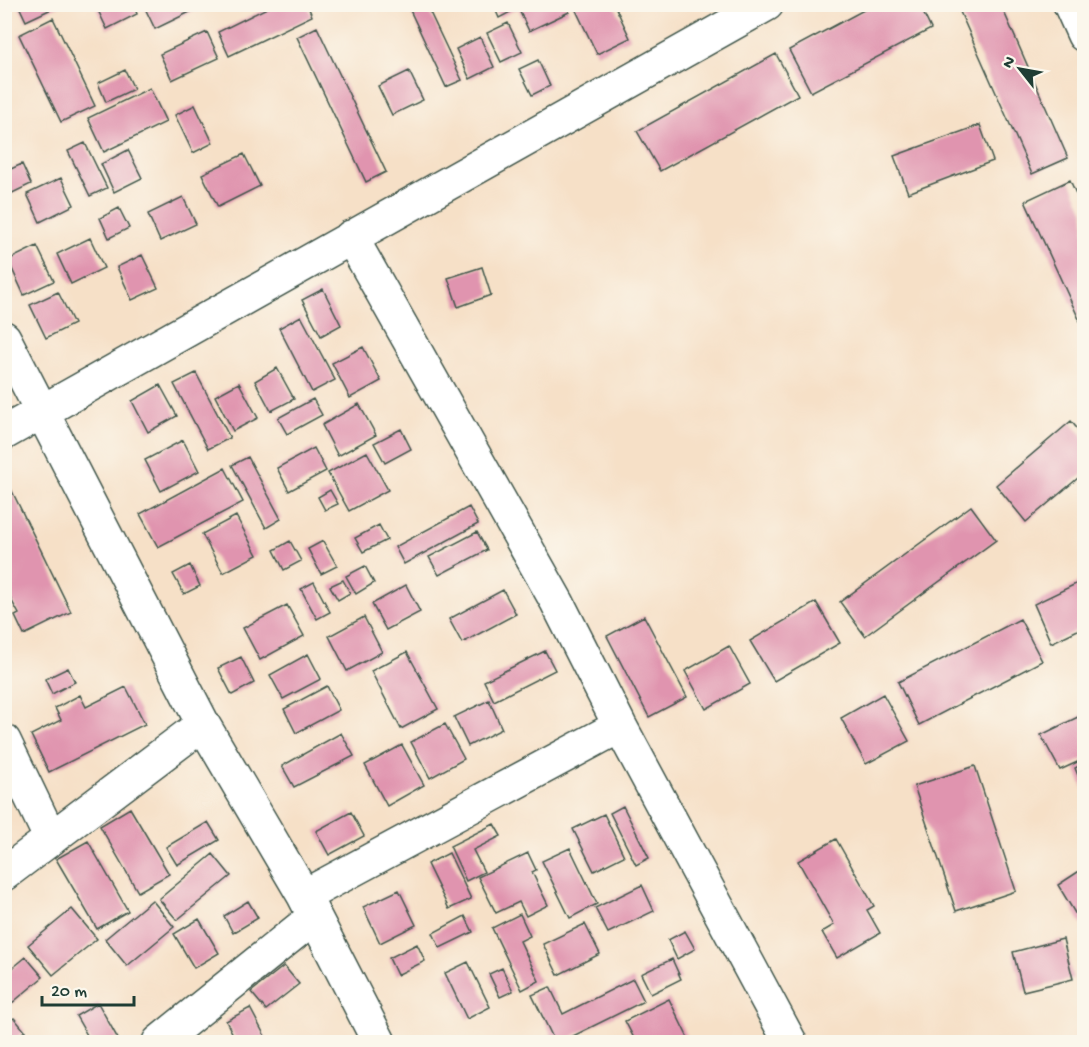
<svg xmlns="http://www.w3.org/2000/svg" width="1089" height="1047" font-family="'Gochi Hand',sans-serif">
<rect width="100%" height="100%" fill="#fbf7ec"/>
<filter id="ink" filterUnits="userSpaceOnUse"><feTurbulence type="fractalNoise" baseFrequency=".0167" numOctaves="2"/><feDisplacementMap in="SourceGraphic" scale="12" xChannelSelector="R" yChannelSelector="G"/><feConvolveMatrix kernelMatrix="1 2 1 2 8 2 1 2 1" color-interpolation-filters="sRGB"/></filter>
<filter id="wash" filterUnits="userSpaceOnUse"><feTurbulence type="fractalNoise" baseFrequency=".008" numOctaves="4" result="noise"/><feDisplacementMap in="SourceGraphic" scale="24" xChannelSelector="R" yChannelSelector="G"/><feGaussianBlur stdDeviation="1.35" result="paint"/><feColorMatrix in="noise" values="0 0 0 0 0 0 0 0 0 0 0 0 0 0 0 0 0 1.4 0 .05"/><feComposite in="paint" operator="in"/></filter>
<g filter="url(#wash)">
<rect width="100%" height="100%" fill="#f6e0c7"/>
<g id="blocks">
<path fill="#e094af" d="M18,4H62L26,21Z
M95,4H133L137,14L107,29Z
M143,4H199L200,7L155,29Z
M275,4H307L312,16L229,56L218,32Z
M416,4H426L462,80L446,87L409,8Z
M493,4H516L518,8L499,18Z
M526,4H566L569,12L529,31L518,8Z
M573,4H614L630,38L597,54Z
M875,4H919L931,29L811,92L789,50Z
M957,5H1001L1068,158L1032,174Z
M53,18L95,106L61,122L19,35Z
M508,23L522,52L501,62L487,33Z
M317,27L386,172L366,182L297,37Z
M207,32L219,58L172,80L160,54Z
M480,37L494,67L470,79L456,49Z
M776,54L798,95L660,171L637,131Z
M538,60L550,86L532,95L519,69Z
M125,70L134,89L106,102L98,83Z
M409,71L423,100L392,115L378,86Z
M150,88L166,122L104,152L88,118Z
M195,105L213,143L193,153L175,115Z
M980,125L993,161L908,193L894,156Z
M85,143L107,188L90,196L68,151Z
M128,150L142,178L114,192L101,164Z
M244,154L260,186L218,207L202,174Z
M22,164L31,184L4,197V172Z
M61,178L74,205L40,222L27,194Z
M1070,180L1084,212V330L1025,201Z
M183,197L196,224L160,241L148,214Z
M119,208L129,228L109,238L100,218Z
M90,238L104,268L71,284L57,254Z
M37,246L54,281L24,295L8,260Z
M142,255L158,288L132,300L117,267Z
M482,267L491,295L458,307L448,278Z
M323,289L341,325L321,336L302,300Z
M58,292L74,324L46,338L30,305Z
M301,316L335,380L312,392L279,328Z
M363,347L381,381L350,398L332,363Z
M277,368L294,399L271,411L255,381Z
M196,373L230,438L208,449L174,384Z
M239,383L258,418L233,431L215,396Z
M160,385L177,416L148,432L132,401Z
M313,399L322,415L287,434L278,418Z
M359,404L376,435L338,456L322,425Z
M1071,421L1084,437V473L1026,522L996,485Z
M401,429L411,449L385,463L374,443Z
M183,440L199,471L161,491L145,460Z
M314,448L326,471L289,491L277,468Z
M367,452L388,490L349,511L328,473Z
M248,457L281,519L266,528L232,465Z
M225,468L243,502L158,547L140,514Z
M11,489L71,612L24,635L15,616L19,614L4,587V493Z
M330,490L338,504L325,510L318,497Z
M971,506L996,540L865,636L840,602Z
M469,507L478,524L404,564L395,547Z
M236,516L257,555L223,573L202,534Z
M379,525L387,540L363,552L355,538Z
M477,532L487,550L439,575L429,557Z
M290,541L301,561L284,570L274,550Z
M323,541L337,566L321,574L308,549Z
M190,565L200,586L184,594L173,574Z
M365,566L374,583L356,594L346,576Z
M343,580L350,593L338,600L330,586Z
M1084,580V627L1051,643L1034,604Z
M314,582L330,612L317,619L301,589Z
M406,585L420,612L386,630L372,604Z
M503,590L516,614L462,643L449,619Z
M816,602L840,643L774,681L750,641Z
M287,605L304,636L260,660L243,628Z
M644,616L687,697L649,717L607,636Z
M364,617L382,652L347,671L329,636Z
M1020,619L1042,661L919,725L898,682Z
M729,646L750,684L706,709L685,671Z
M545,651L555,670L494,701L484,681Z
M407,652L438,709L401,729L371,671Z
M308,654L321,679L283,699L270,675Z
M241,657L254,683L232,695L218,668Z
M68,668L75,682L52,694L45,679Z
M327,686L339,710L296,733L284,709Z
M126,687L145,724L49,772L31,735L61,720L55,708L80,695L86,707Z
M883,694L909,741L866,764L841,718Z
M489,700L502,729L468,746L454,717Z
M1084,714V759L1060,770L1041,735Z
M445,724L464,759L430,778L411,742Z
M341,733L354,756L294,787L282,766Z
M402,745L424,785L387,806L365,765Z
M1084,763V790L1075,768Z
M975,766L1016,891L956,911L914,786Z
M623,806L649,858L636,865L610,813Z
M130,808L169,874L138,892L100,826Z
M351,812L364,836L329,855L316,831Z
M604,814L624,856L594,871L573,829Z
M208,822L219,840L177,865L166,847Z
M494,824L501,836L473,850L484,872L466,881L450,846Z
M836,839L874,906L867,910L880,933L837,958L822,932L834,925L798,861Z
M88,841L128,911L97,929L56,859Z
M570,848L597,904L570,918L542,861Z
M449,853L471,899L449,909L427,864Z
M528,853L536,870L532,872L548,905L526,916L519,902L496,913L478,877Z
M213,854L231,876L177,920L159,899Z
M1084,868V928L1058,885Z
M642,885L654,911L608,933L595,908Z
M399,890L416,925L380,943L363,907Z
M152,900L174,927L127,966L105,939Z
M248,901L258,918L233,933L224,916Z
M72,909L97,939L53,975L28,945Z
M520,914L530,936L520,941L539,981L522,990L492,928Z
M465,916L473,932L440,948L433,933Z
M199,919L219,953L194,968L174,934Z
M585,924L600,954L558,975L543,944Z
M685,931L695,949L677,959L668,940Z
M1063,939L1073,979L1023,991L1013,952Z
M417,944L425,961L397,975L389,958Z
M26,957L43,977L11,1004L4,996V975Z
M672,959L681,979L651,994L641,974Z
M468,962L490,1007L467,1019L445,973Z
M284,966L299,984L266,1010L251,992Z
M502,968L513,991L500,997L489,974Z
M633,979L644,1001L561,1042H555L532,995L550,987L563,1014Z
M669,999L688,1038L678,1042H636L625,1021Z
M98,1003L118,1039L111,1042H91L76,1016Z
M250,1008L268,1042H237L226,1021Z
M14,1018L25,1031L10,1042L5,1036V1025Z"/>
</g>
</g>
<g filter="url(#ink)">
<use href="#blocks" fill-opacity="0" stroke="#3f554a" stroke-width="1.5"/>
<g fill="none" stroke-linecap="round" stroke-linejoin="round">
<defs>
<path id="minor" d="M1070,4L1084,35
M351,237L557,602L620,726L790,1042
M4,338L203,724L304,896L379,1042
M4,433L767,4
M4,741L51,839
M4,874L203,724
M304,896L620,726
M159,1042L314,917"/>
</defs>
<use href="#minor" stroke="#3f554a" stroke-width="36"/>
<use href="#minor" stroke="#fff" stroke-width="33"/>
</g>
</g>
<rect width="1089" height="1047" fill="none" stroke="#fbf7ec" stroke-width="24"/>
<g transform="translate(1020 69) rotate(301)" stroke="#fbf7ec" stroke-width="4.5" paint-order="stroke">
<path d="M0-4.5L10 22L0 15L-10 22Z" fill="#1f3d34"/>
<text y="-9" font-size="16" font-weight="bold" text-anchor="middle" fill="#1f3d34">N</text>
</g>
<path d="M42 996v9h92v-9" fill="none" stroke="#1f3d34" stroke-width="3"/>
<text x="51" y="996" font-size="18" fill="#1f3d34" stroke="#fbf7ec" stroke-width="4.5" paint-order="stroke">20 m</text>
</svg>
